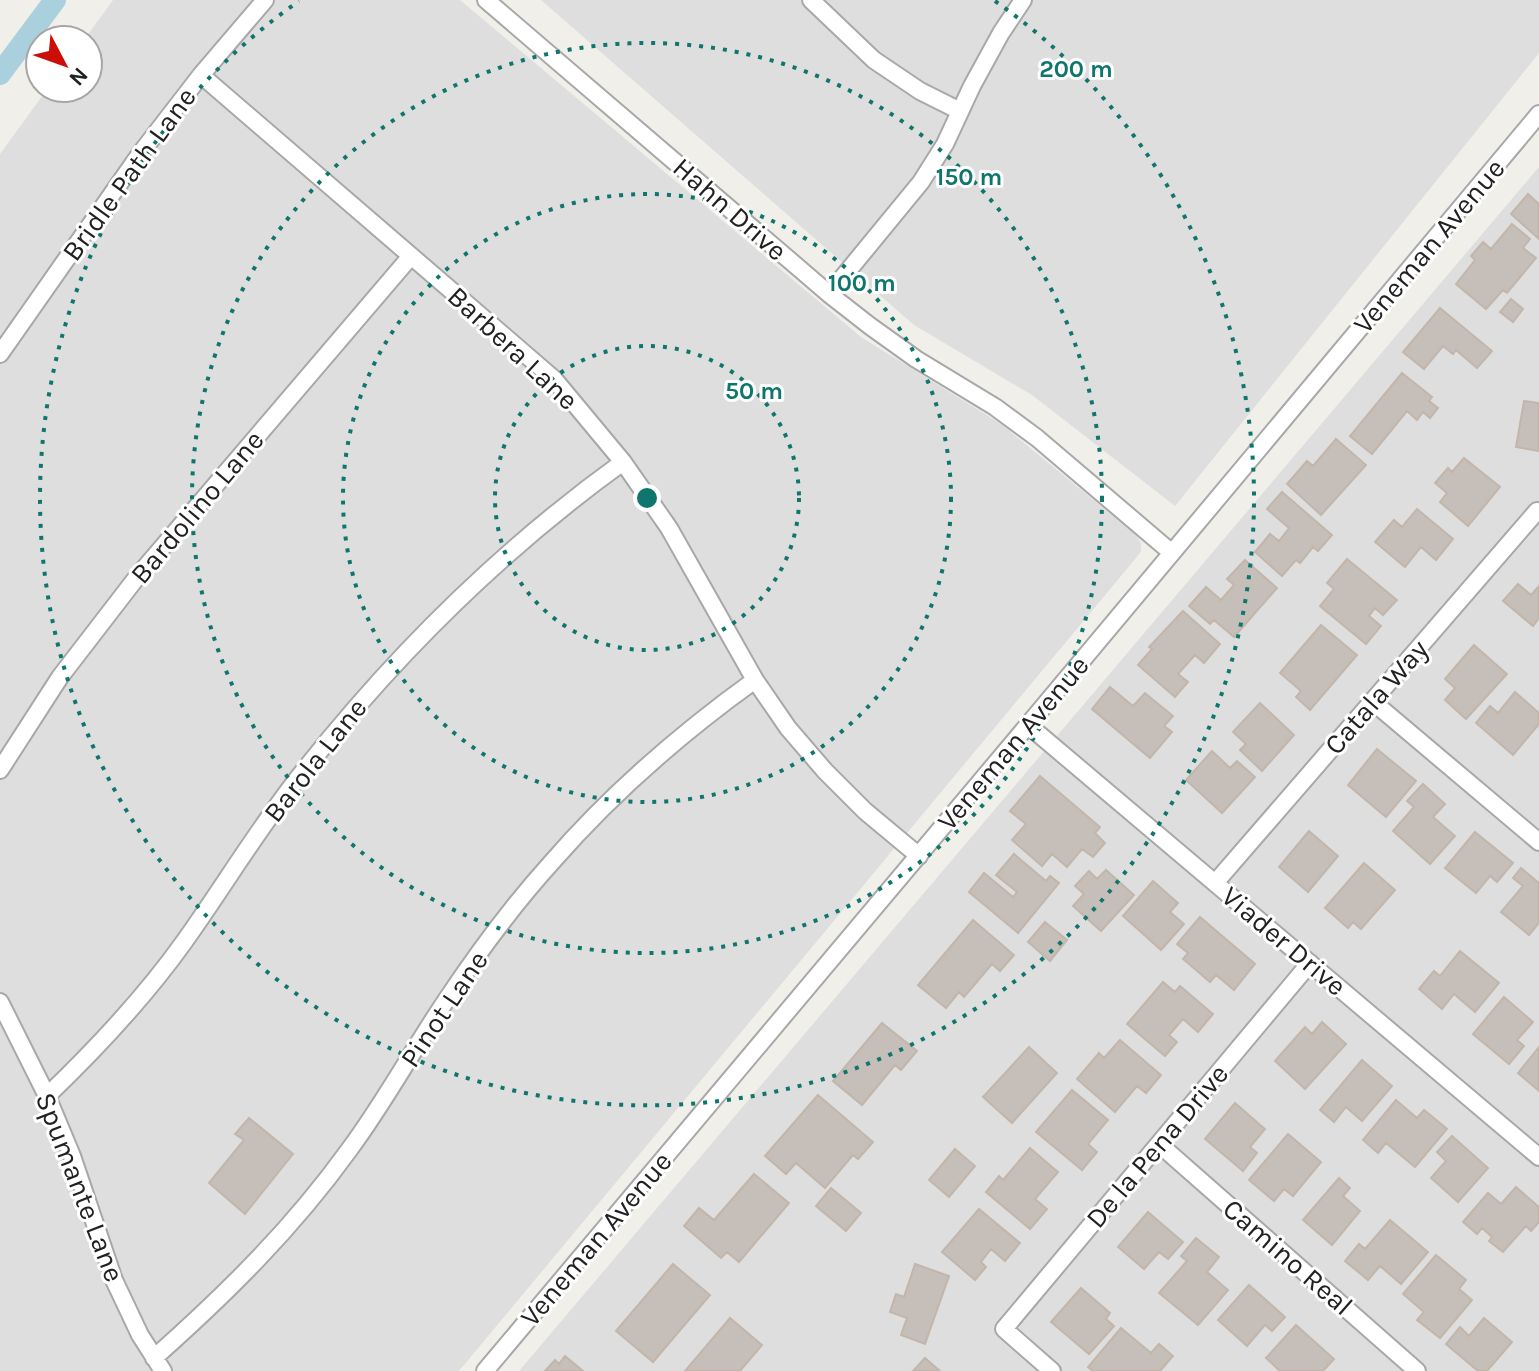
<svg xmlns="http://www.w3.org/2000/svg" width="1539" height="1371" font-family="Karla,sans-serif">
<rect width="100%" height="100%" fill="#f1efe9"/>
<path fill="#dfdede" d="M113,0H460L861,337L1001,424L1136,535L1141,543V551L1136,558L459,1371H0V154L48,88H88V40H84Z
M541,0H1539V53L1175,506L1032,395L914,325Z
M1539,167V1371H519Z"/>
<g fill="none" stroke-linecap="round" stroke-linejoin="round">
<path stroke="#abd0dd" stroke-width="22" d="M0,74L55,0"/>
</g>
<path fill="#c6beb8" stroke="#c2b6ab" stroke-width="2" d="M1528,194L1539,204V239L1511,214Z
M1512,224L1530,239L1523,248L1536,258L1507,293L1503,290L1486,309L1456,284L1475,260L1471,256L1483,242L1491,249Z
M1511,299L1523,309L1513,322L1500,312Z
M1440,308L1492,351L1477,368L1456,350L1453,354L1443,346L1424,369L1403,352Z
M1402,373L1432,397L1429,401L1438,408L1430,418L1423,412L1417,420L1407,411L1372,454L1350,436Z
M1524,401L1539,403V451L1516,447Z
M1336,439L1366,465L1321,515L1287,484L1307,461L1313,466Z
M1464,458L1500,487L1468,526L1440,502L1447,493L1435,483L1448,468L1452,472Z
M1282,492L1332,535L1318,551L1313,547L1300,563L1296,560L1282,576L1255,552L1270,534L1279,541L1289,528L1267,509Z
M1417,509L1453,539L1436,560L1421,547L1405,567L1375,542L1394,520L1402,527Z
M1347,559L1397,600L1383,615L1375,608L1369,616L1381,626L1366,644L1320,606L1334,589L1327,583Z
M1245,560L1277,588L1234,637L1214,620L1210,624L1189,606L1206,587L1221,600L1234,585L1227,579Z
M1518,584L1531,595L1539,586V618L1533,626L1503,601Z
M1183,611L1220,644L1204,663L1195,655L1178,674L1188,682L1175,697L1138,665L1152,649L1149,647Z
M1321,625L1357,655L1310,710L1296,697L1301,691L1280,673Z
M1474,645L1507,674L1466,719L1445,700L1455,688L1445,679Z
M1110,687L1133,706L1145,693L1173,716L1164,726L1172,732L1150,758L1092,709Z
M1515,692L1539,713V724L1513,755L1476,723L1490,706L1498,713Z
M1260,703L1294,735L1262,771L1240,750L1246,744L1233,732Z
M1377,749L1416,781L1386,817L1348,785Z
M1212,751L1230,768L1237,761L1255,777L1222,813L1186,780Z
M1040,776L1100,827L1095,833L1105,843L1093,857L1082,849L1067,867L1052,854L1042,866L1012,840L1026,824L1010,811Z
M1423,784L1445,804L1433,817L1455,836L1430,864L1393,831L1414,807L1407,801Z
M1309,831L1338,856L1308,892L1279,867Z
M1475,832L1513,863L1497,882L1490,876L1476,893L1445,868Z
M1014,854L1046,881L1050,876L1059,883L1018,933L969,892L984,873L1013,897L1017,892L996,875Z
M1364,863L1395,890L1361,929L1353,922L1348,928L1325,908Z
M1521,868L1539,883V923L1529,935L1501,912L1523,886L1513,878Z
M1106,870L1134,895L1101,931L1073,906L1084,894L1075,886L1089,871L1097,879Z
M1153,881L1178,903L1170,912L1184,924L1161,950L1123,916Z
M1200,917L1255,964L1234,990L1216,975L1210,982L1183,959L1188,953L1177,944Z
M973,920L1014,955L1000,971L992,964L964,997L959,992L946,1008L918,985Z
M1045,922L1067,940L1050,961L1028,942Z
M1460,951L1499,983L1475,1012L1454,994L1442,1009L1419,989L1434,971L1440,976Z
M1163,982L1175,992L1180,986L1213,1014L1198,1032L1183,1019L1169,1035L1177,1042L1165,1056L1127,1024Z
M1504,997L1533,1022L1517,1040L1524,1046L1509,1064L1473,1034Z
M1322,1022L1346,1044L1305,1089L1275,1061L1305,1027L1312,1034Z
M882,1023L917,1051L901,1070L895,1065L862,1105L833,1081Z
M1120,1040L1161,1075L1146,1093L1137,1086L1115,1112L1077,1079L1099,1053L1104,1058Z
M1029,1047L1057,1073L1012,1123L983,1097Z
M1539,1047V1091L1518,1073Z
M1362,1060L1392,1086L1362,1121L1346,1107L1334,1122L1320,1110Z
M1072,1090L1108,1120L1088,1144L1097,1152L1082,1170L1036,1132Z
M818,1095L873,1142L858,1159L853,1155L825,1188L796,1163L786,1174L765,1156Z
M1396,1100L1417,1118L1424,1110L1447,1129L1415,1167L1386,1143L1378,1153L1363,1140Z
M1235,1103L1265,1129L1250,1147L1257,1153L1243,1171L1205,1139Z
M249,1118L293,1154L245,1214L209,1183L244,1140L235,1134Z
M1288,1134L1321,1162L1293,1196L1284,1189L1274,1201L1249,1180Z
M1452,1136L1488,1168L1458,1202L1431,1178L1446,1161L1437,1152Z
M1030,1148L1058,1172L1035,1199L1047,1209L1030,1229L986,1192L999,1176L1003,1180Z
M955,1149L975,1166L949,1197L929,1180Z
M754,1174L789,1203L739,1262L727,1252L721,1258L684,1226L699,1208L714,1220Z
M1339,1178L1350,1188L1343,1196L1360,1211L1332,1245L1303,1220Z
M1516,1187L1539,1207V1222L1531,1231L1526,1226L1503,1252L1489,1241L1492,1237L1482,1228L1477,1234L1463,1222L1488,1193L1501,1204Z
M831,1188L861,1213L846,1231L816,1206Z
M979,1209L1020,1243L1005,1261L991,1249L981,1262L986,1267L975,1280L942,1252Z
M1148,1212L1183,1242L1168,1259L1159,1252L1144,1269L1118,1247Z
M1390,1220L1428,1252L1401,1284L1380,1266L1368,1280L1345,1261L1359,1244L1365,1249Z
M1196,1238L1219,1257L1207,1272L1228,1290L1198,1325L1159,1293L1187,1261L1181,1256Z
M1436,1255L1466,1280L1459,1289L1472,1300L1440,1338L1417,1320L1424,1312L1403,1294Z
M673,1264L710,1295L653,1362L616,1331Z
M915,1264L949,1276L925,1344L901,1335L907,1318L890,1312L896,1294L904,1297Z
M1249,1285L1285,1317L1272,1331L1265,1325L1247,1346L1218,1320Z
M1081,1288L1110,1313L1106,1319L1114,1326L1089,1354L1051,1322Z
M730,1318L762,1345L740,1371H685Z
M1484,1318L1512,1342L1487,1371H1478L1446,1344L1460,1327L1469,1336Z
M1296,1325L1334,1359L1323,1371H1280L1266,1358Z
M1121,1328L1151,1353L1159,1344L1173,1356L1160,1371H1093L1088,1367Z
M565,1356L583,1371H545L555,1360L559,1364Z
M925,1358L940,1371H913Z"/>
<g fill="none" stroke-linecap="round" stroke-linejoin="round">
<defs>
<path id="minor" d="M486,0L829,294L870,326L916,359L995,407L1037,438L1172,553
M811,0L874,60L920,91L960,111
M201,75L554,379L623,462L669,528L755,680L788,728L825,771L865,811L919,856
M829,294L921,182L945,144L972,86L1001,33L1023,0
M0,354L140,154L201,75L265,0
M1372,701L1539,842
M1028,725L1539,1157
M0,770L60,677L137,577L411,256
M1215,883L1537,511L1539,513
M0,1002L47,1096L72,1156L114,1280L140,1335L163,1371
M47,1096C97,1048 144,998 184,942C224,886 259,827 302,773C395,655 501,550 623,462
M1159,1144L1417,1371
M154,1358C226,1294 292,1229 349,1150C384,1103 412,1051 445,1002C477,954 513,905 552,862C612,793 680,734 755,680
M485,1371L1028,725L1539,114
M1052,1371L1004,1329L1310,963"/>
</defs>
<use href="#minor" stroke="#a8a8a8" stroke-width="20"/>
<use href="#minor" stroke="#fff" stroke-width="16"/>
</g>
<g fill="none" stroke="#0f766e" stroke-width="4" stroke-dasharray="4 8">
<circle cx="647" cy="498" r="152"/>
<circle cx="647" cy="498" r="304"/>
<circle cx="647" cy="498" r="455"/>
<path d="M995 1A607 607 0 1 1 299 1"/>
</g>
<g text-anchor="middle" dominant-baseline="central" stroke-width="6" stroke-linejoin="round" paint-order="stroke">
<g font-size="28" fill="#212121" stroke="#fff">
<text transform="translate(129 174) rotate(-54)">Bridle Path Lane</text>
<text transform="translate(730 209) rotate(41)">Hahn Drive</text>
<text transform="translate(1429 246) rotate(-50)">Veneman Avenue</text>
<text transform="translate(513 348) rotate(43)">Barbera Lane</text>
<text transform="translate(197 507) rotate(-50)">Bardolino Lane</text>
<text transform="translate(1376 697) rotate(-49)">Catala Way</text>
<text transform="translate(1013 743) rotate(-50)">Veneman Avenue</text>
<text transform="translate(315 760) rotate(-52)">Barola Lane</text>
<text transform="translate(1284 941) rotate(40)">Viader Drive</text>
<text transform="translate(444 1009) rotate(-56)">Pinot Lane</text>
<text transform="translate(1157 1146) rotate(-50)">De la Pena Drive</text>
<text transform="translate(80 1187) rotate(69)">Spumante Lane</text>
<text transform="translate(596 1239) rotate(-50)">Veneman Avenue</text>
<text transform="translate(1288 1257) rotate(41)">Camino Real</text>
</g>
</g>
<circle cx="647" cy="498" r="12" fill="#0f766e" stroke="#fff" stroke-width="4"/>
<g font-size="24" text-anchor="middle" font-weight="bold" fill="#0f766e" stroke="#fff" stroke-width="6" stroke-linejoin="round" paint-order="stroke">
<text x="1076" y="77">200 m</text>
<text x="969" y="185">150 m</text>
<text x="862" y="291">100 m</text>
<text x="754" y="399">50 m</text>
</g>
<g transform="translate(64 64) rotate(131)"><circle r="38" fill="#ffffff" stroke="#a6a6a6" stroke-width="2"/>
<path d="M0-6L14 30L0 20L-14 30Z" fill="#cb0f08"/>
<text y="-12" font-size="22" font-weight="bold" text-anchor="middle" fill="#212121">N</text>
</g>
</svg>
